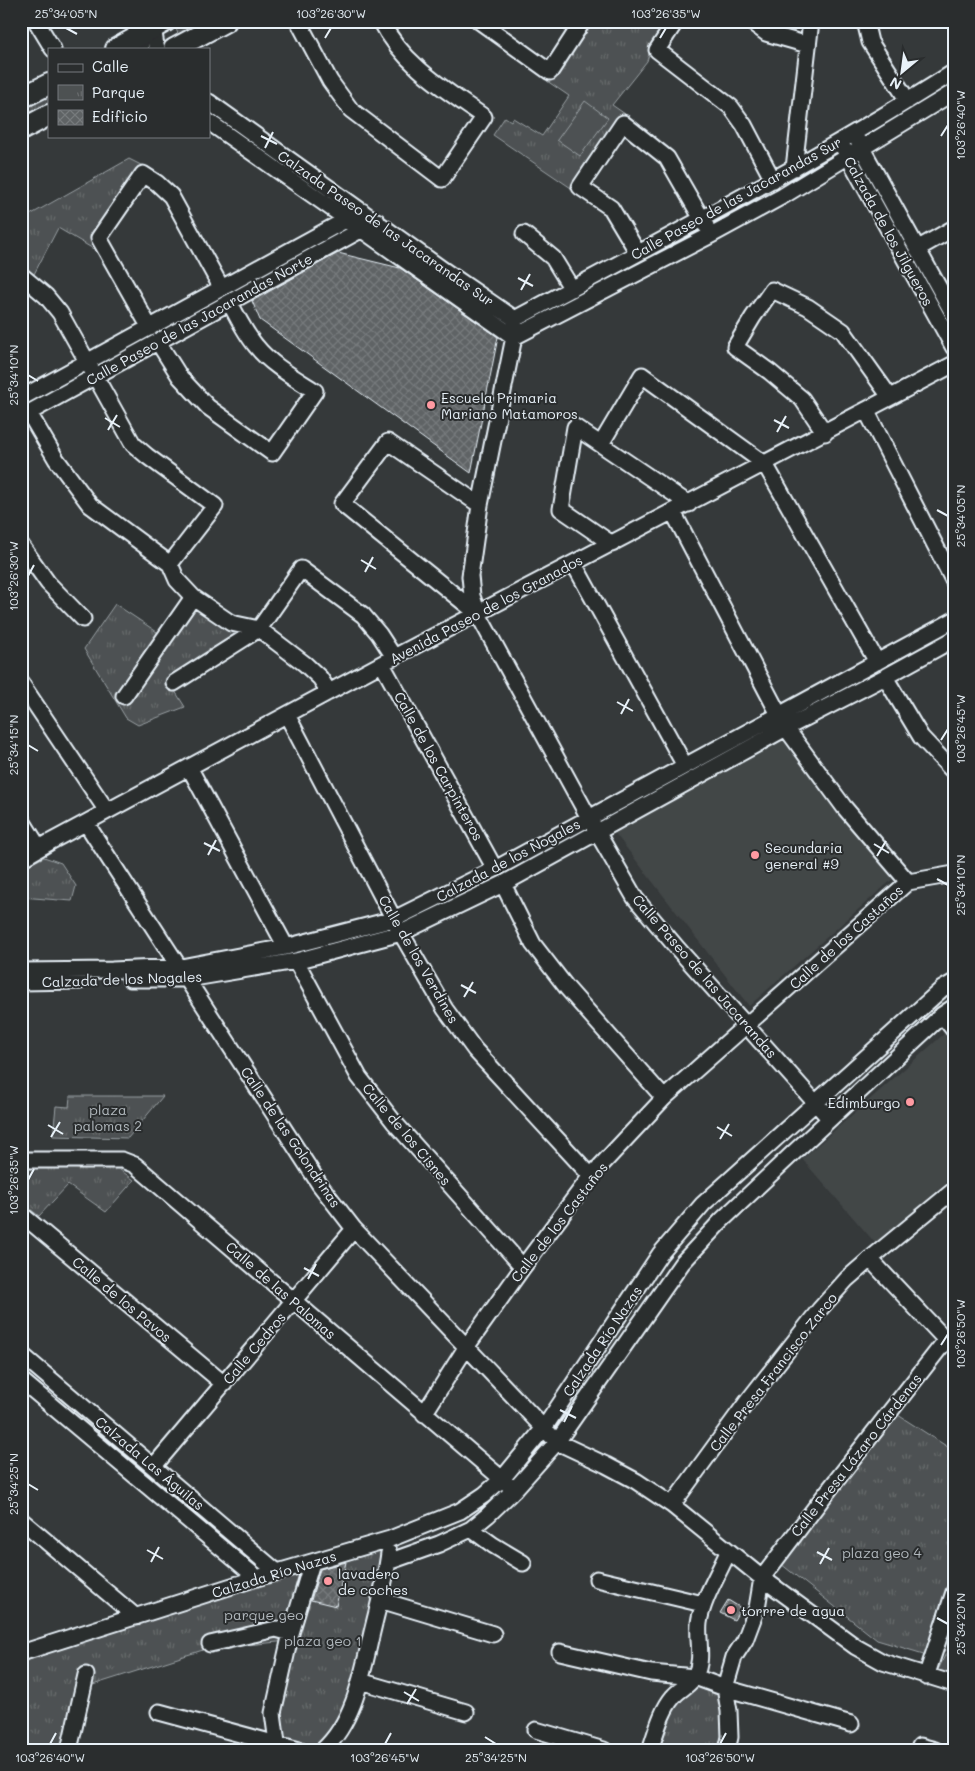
<svg xmlns="http://www.w3.org/2000/svg" width="975" height="1771" font-family="Mali,sans-serif">
<defs>
<pattern id="park-tufts" width="24" height="20" patternUnits="userSpaceOnUse" patternTransform="scale(1.25)"><rect width="24" height="20" fill="#4d5152"/><path d="M3 7l-1-3M5 7V3M7 7l1-3M15 17l-1-3M17 17v-4M19 17l1-3" fill="none" stroke="#676a6c"/></pattern>
<pattern id="building-cross-hatch" width="8" height="8" patternUnits="userSpaceOnUse" patternTransform="scale(1.25)"><rect width="8" height="8" fill="#5f6365"/><path d="M0 0l8 8M0 8l8-8" fill="none" stroke="#767a7c"/></pattern>
</defs>
<rect width="100%" height="100%" fill="#35393a"/>
<filter id="ink" filterUnits="userSpaceOnUse"><feTurbulence type="fractalNoise" baseFrequency=".02" numOctaves="2"/><feDisplacementMap in="SourceGraphic" scale="10" xChannelSelector="R" yChannelSelector="G"/><feConvolveMatrix kernelMatrix="1 2 1 2 8 2 1 2 1" color-interpolation-filters="sRGB"/></filter>
<g filter="url(#ink)">
<path fill="#424647" d="M786,734L895,877L749,1006L614,832Z
M944,1034L954,1045V1176L876,1244L802,1159Z"/>
<path fill="url(#park-tufts)" stroke="#9aa1a5" d="M178,21H217L181,41L174,24Z
M587,21H666L653,40L647,61L612,105L625,114L574,190L493,135L505,117L511,121L513,118L542,136L569,96L547,81Z
M49,89V110L21,125V104Z
M129,159L149,169L105,238L107,257L58,228L32,278L21,276V220Z
M186,595L245,634L170,680L175,691L185,707L138,725L126,718L84,649L115,604L160,634Z
M44,857L61,863L76,886L72,901L21,897V869Z
M70,1096H163L128,1138L53,1136L56,1106L69,1107Z
M21,1164L116,1167L134,1180L106,1212L68,1185L39,1216L21,1202Z
M898,1415L954,1451V1570L927,1655L877,1640L781,1564Z
M388,1541L358,1681L338,1730L319,1750H307L279,1741L275,1712L314,1564Z
M308,1570L288,1641L206,1649L77,1690L62,1750H21V1663L174,1607Z
M954,1646V1679L936,1674L949,1647Z
M688,1677L726,1689L725,1750H652Z"/>
<path fill="#4d5152" stroke="#9aa1a5" d="M585,101L608,118L580,156L557,140Z"/>
<path fill="url(#building-cross-hatch)" stroke="#e8f1f8" d="M338,253L400,268L498,337L471,473L260,320L252,301Z
M346,1562L336,1606L311,1600L320,1569Z
M728,1600L741,1608L734,1620L720,1613Z"/>
<g fill="none" stroke-linecap="round" stroke-linejoin="round">
<defs>
<path id="minor" d="M36,21L53,49
M132,21L140,36L141,49
M151,21C155,30 154,39 157,49
M298,21L330,81L351,110L442,179L484,117C446,90 403,65 381,21
M479,21L550,72L583,21
M676,21L657,50L731,107L744,125L773,180
M750,21L766,33L808,45
M865,21L870,42L908,101
M209,102L442,269L515,319
M209,122L514,337L711,235L783,196L954,92
M858,141L954,315
M844,149L954,348
M794,168L811,21
M524,234L553,258L572,289
M917,249L954,228
M638,253L611,208L580,187L623,123L667,158L706,226
M21,275L46,296L60,313L133,444L147,456L215,506L170,564
M515,319L514,337L480,505L470,576L472,596L478,614L589,818L635,898L678,949L829,1118
M515,319C663,240 812,162 954,72
M150,328L99,238L143,174L157,183L171,196L221,287
M158,342L180,377L208,407L272,453L315,391C295,378 271,365 256,346C245,333 238,318 230,303
M21,398L362,211
M866,410L954,582
M29,413L56,459L90,505L170,564L177,580L193,597L231,623L259,629L305,664L320,678L329,692
M21,417L377,221
M825,433L802,399L770,372L735,347L753,317L772,290L808,307L843,331L890,397
M601,444L642,375L765,464L877,662
M673,512L786,728L844,807L908,882
M612,544L561,509L575,427L689,504
M21,545L48,583L83,619
M574,564L685,766
M478,614L342,504L388,442L480,505
M382,664L495,869
M885,677L921,737L954,772
M21,683L107,811
M174,683L259,629L301,569L363,615L379,634L394,657
M124,696L193,597
M287,715L401,933L445,1009L475,1050L591,1176
M189,767L286,947
M21,819L39,848
M86,823L320,1185L354,1229L557,1442L606,1465L636,1481L672,1505L762,1578L856,1647L883,1662L954,1684
M21,859L50,842L394,657L954,364
M503,884L533,944L567,988L664,1098
M296,961L359,1077L394,1122L523,1267
M21,971L112,970L181,967L286,947L394,919L495,869L954,620
M130,979H188L296,961L401,933L503,884L786,728L885,677L954,639
M21,982L80,981
M942,1015L954,1030
M21,1160H122L135,1165L509,1485
M21,1214L224,1384
M870,1259L946,1340
M21,1354L277,1572
M21,1380L257,1578
M424,1414L467,1346L523,1267L591,1176L664,1098L908,882L954,874
M154,1466L354,1229
M672,1505L747,1402L820,1309L847,1279L870,1259L954,1190
M21,1520L136,1617
M471,1529L493,1545L523,1563
M388,1562L439,1544L471,1529L488,1515L514,1490L557,1442L682,1263L721,1221L790,1156L942,1015L954,1007
M597,1579L703,1604
M380,1600L493,1634
M210,1644L276,1629L291,1633
M560,1652L651,1673L695,1677L725,1688L851,1724
M21,1653L257,1578L390,1539L460,1511L484,1495L502,1479L544,1428L660,1254L703,1204L942,989L954,982
M926,1677L954,1592
M360,1681L466,1712
M159,1712L299,1750
M536,1730L604,1750
M920,1746L935,1750
M69,1750L86,1675
M278,1750L273,1713L291,1633L312,1562
M323,1750C356,1720 363,1669 373,1628C379,1603 386,1578 389,1553
M650,1750C656,1733 661,1711 673,1697C679,1689 691,1685 695,1676C704,1659 697,1640 699,1623C702,1600 719,1573 728,1552
M727,1750L730,1737L729,1711L725,1688L734,1657L745,1640L757,1608L762,1578L821,1500L946,1340L954,1336"/>
<path id="major" d="M116,49L166,21
M174,49L226,21
M21,98L49,84
M21,130L49,115"/>
</defs>
<use href="#minor" stroke="#e8f1f8" stroke-width="19"/>
<use href="#major" stroke="#e8f1f8" stroke-width="24"/>
<use href="#minor" stroke="#2a2d2e" stroke-width="15"/>
<use href="#major" stroke="#2a2d2e" stroke-width="20"/>
</g>
</g>
<path fill="none" stroke="#e8f1f8" stroke-width="2" d="M66,28L77,34M325,38L331,28M660,38L666,28M261,136L277,144M941,136L948,125M265,148L273,132M518,278L533,286M521,290L530,274M28,375L38,381M105,418L120,427M774,420L789,428M108,430L117,415M777,432L786,416M937,510L948,516M361,560L376,569M365,572L373,557M28,576L34,565M617,702L633,711M621,714L629,699M941,740L948,729M28,745L38,751M204,843L220,851M874,844L889,853M208,855L216,840M877,856L886,841M937,879L948,885M461,985L476,993M464,997L473,982M48,1125L63,1134M717,1127L732,1136M51,1137L60,1122M720,1139L729,1124M28,1180L34,1169M304,1268L319,1276M308,1279L316,1264M941,1345L948,1334M560,1410L576,1418M564,1422L572,1406M28,1484L38,1490M147,1550L163,1559M817,1552L832,1560M151,1562L159,1547M820,1564L829,1548M937,1618L948,1624M404,1692L419,1701M407,1704L416,1689M485,1737L496,1744M50,1744L56,1733M385,1744L391,1733M720,1744L726,1733"/>
<g fill="#ff9aa2" stroke="#2a2d2e" stroke-width="2">
<circle cx="431" cy="405" r="5"/>
<circle cx="755" cy="855" r="5"/>
<circle cx="910" cy="1102" r="5"/>
<circle cx="328" cy="1581" r="5"/>
<circle cx="731" cy="1610" r="5"/>
</g>
<g text-anchor="middle" dominant-baseline="central" stroke-width="4" stroke-linejoin="round" paint-order="stroke">
<g font-size="14" fill="#e8f1f8" stroke="#2a2d2e">
<text transform="translate(736 198) rotate(-29)">Calle Paseo de las Jacarandas Sur</text>
<text transform="translate(386 228) rotate(35)">Calzada Paseo de las Jacarandas Sur</text>
<text transform="translate(889 231) rotate(61)">Calzada de los Jilgueros</text>
<text transform="translate(199 319) rotate(-29)">Calle Paseo de las Jacarandas Norte</text>
<text transform="translate(486 609) rotate(-28)">Avenida Paseo de los Granados</text>
<text transform="translate(439 766) rotate(61)">Calle de los Carpinteros</text>
<text transform="translate(508 860) rotate(-28)">Calzada de los Nogales</text>
<text transform="translate(846 937) rotate(-42)">Calle de los Castaños</text>
<text transform="translate(419 959) rotate(60)">Calle de los Verdines</text>
<text transform="translate(705 976) rotate(49)">Calle Paseo de las Jacarandas</text>
<text transform="translate(122 979) rotate(-2)">Calzada de los Nogales</text>
<text transform="translate(407 1134) rotate(50)">Calle de los Cisnes</text>
<text transform="translate(291 1137) rotate(56)">Calle de las Golondrinas</text>
<text transform="translate(559 1222) rotate(-52)">Calle de los Castaños</text>
<text transform="translate(281 1290) rotate(41)">Calle de las Palomas</text>
<text transform="translate(122 1299) rotate(40)">Calle de los Pavos</text>
<text transform="translate(602 1341) rotate(-56)">Calzada Río Nazas</text>
<text transform="translate(254 1348) rotate(-50)">Calle Cedros</text>
<text transform="translate(773 1372) rotate(-52)">Calle Presa Francisco Zarco</text>
<text transform="translate(856 1455) rotate(-52)">Calle Presa Lázaro Cárdenas</text>
<text transform="translate(150 1463) rotate(40)">Calzada Las Águilas</text>
<text transform="translate(274 1574) rotate(-17)">Calzada Río Nazas</text>
</g>
<g font-size="14" fill="#e8f1f8" stroke="#2a2d2e" text-anchor="start">
<text x="441" y="397">Escuela Primaria<tspan x="441" dy="16">Mariano Matamoros</tspan></text>
<text x="765" y="847">Secundaria<tspan x="765" dy="16">general #9</tspan></text>
<text x="900" y="1102" text-anchor="end">Edimburgo</text>
<text x="338" y="1573">lavadero<tspan x="338" dy="16">de coches</tspan></text>
<text x="741" y="1610">torrre de agua</text>
</g>
<g font-size="14" fill="#b2b9be" stroke="#2a2d2e">
<text x="108" y="1109">plaza<tspan x="108" dy="16">palomas 2</tspan></text>
<text x="882" y="1552">plaza geo 4</text>
<text x="264" y="1614">parque geo</text>
<text x="323" y="1640">plaza geo 1</text>
</g>
</g>
<rect width="975" height="1771" fill="none" stroke="#2a2d2e" stroke-width="55"/>
<rect x="48" y="48" width="162" height="90" fill="#2a2d2e" stroke="#767b7f"/>
<rect x="58" y="64" width="25" height="8" fill="#2a2d2e" stroke="#767b7f"/>
<text x="92" y="72" font-size="15" fill="#e8f1f8">Calle</text>
<rect x="58" y="85" width="25" height="15" fill="url(#park-tufts)" stroke="#767b7f"/>
<text x="92" y="98" font-size="15" fill="#e8f1f8">Parque</text>
<rect x="58" y="110" width="25" height="15" fill="url(#building-cross-hatch)" stroke="#767b7f"/>
<text x="92" y="122" font-size="15" fill="#e8f1f8">Edificio</text>
<g transform="translate(902 72) rotate(209)" stroke="#2a2d2e" stroke-width="4" paint-order="stroke">
<path d="M0-4L9 19L0 12L-9 19Z" fill="#e8f1f8"/>
<text y="-8" font-size="14" font-weight="bold" text-anchor="middle" fill="#e8f1f8">N</text>
</g>
<rect x="28" y="28" width="920" height="1716" fill="none" stroke="#e8f1f8" stroke-width="2"/>
<g font-size="12" text-anchor="middle" fill="#e8f1f8">
<text x="66" y="18">25°34'05"N</text>
<text x="331" y="18">103°26'30"W</text>
<text x="666" y="18">103°26'35"W</text>
<text transform="translate(961 125) rotate(-90)" y="4">103°26'40"W</text>
<text transform="translate(14 375) rotate(-90)" y="4">25°34'10"N</text>
<text transform="translate(961 516) rotate(-90)" y="4">25°34'05"N</text>
<text transform="translate(14 576) rotate(-90)" y="4">103°26'30"W</text>
<text transform="translate(961 729) rotate(-90)" y="4">103°26'45"W</text>
<text transform="translate(14 745) rotate(-90)" y="4">25°34'15"N</text>
<text transform="translate(961 885) rotate(-90)" y="4">25°34'10"N</text>
<text transform="translate(14 1180) rotate(-90)" y="4">103°26'35"W</text>
<text transform="translate(961 1334) rotate(-90)" y="4">103°26'50"W</text>
<text transform="translate(14 1484) rotate(-90)" y="4">25°34'25"N</text>
<text transform="translate(961 1624) rotate(-90)" y="4">25°34'20"N</text>
<text x="50" y="1762">103°26'40"W</text>
<text x="385" y="1762">103°26'45"W</text>
<text x="496" y="1762">25°34'25"N</text>
<text x="720" y="1762">103°26'50"W</text>
</g>
</svg>
